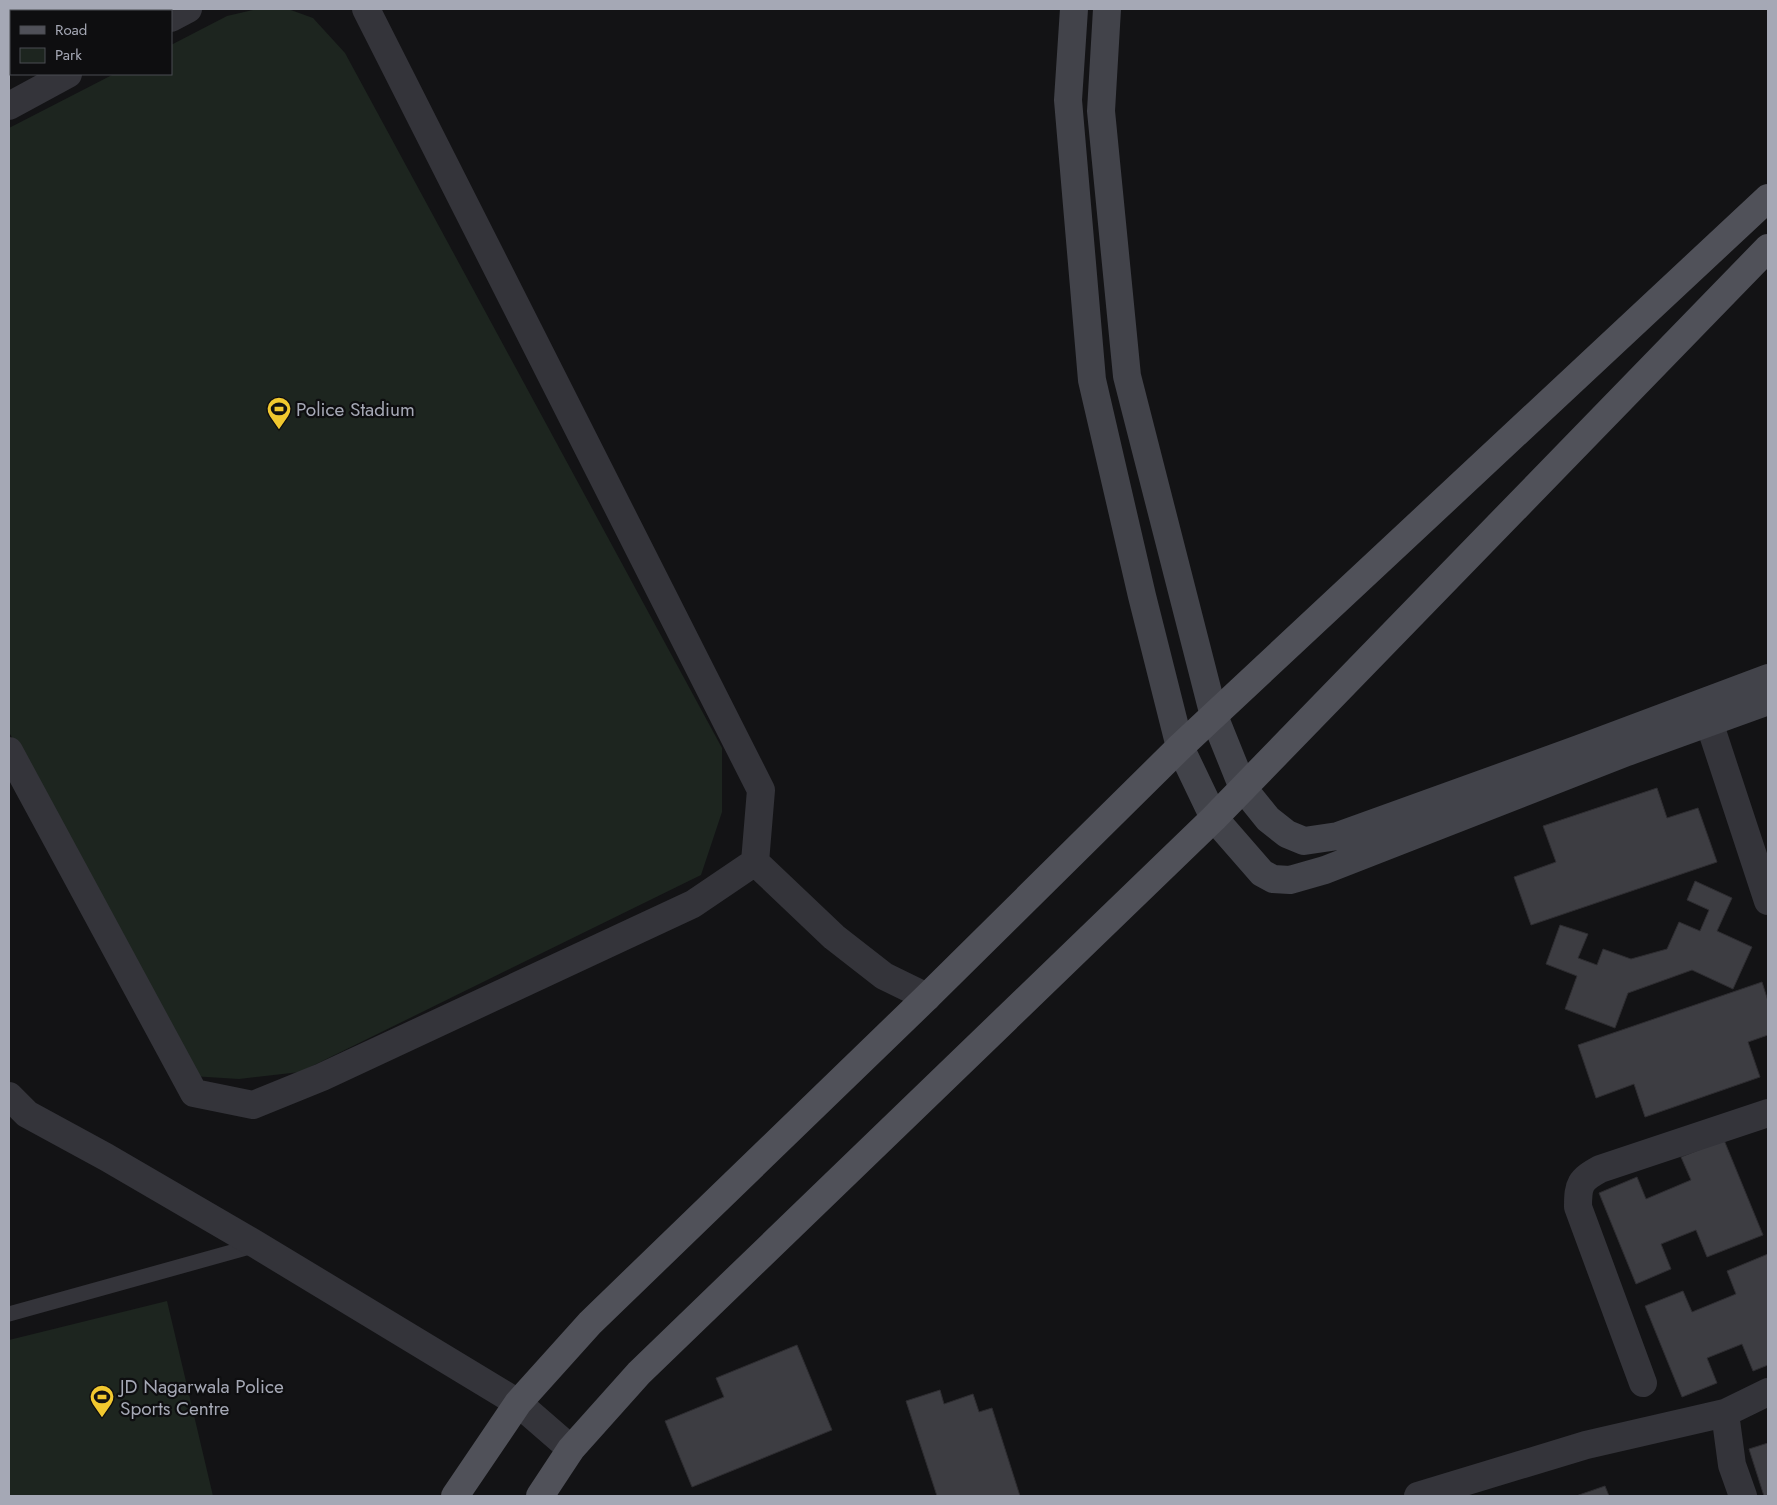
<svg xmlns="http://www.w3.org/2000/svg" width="1777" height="1505" font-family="Jost,sans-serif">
<rect width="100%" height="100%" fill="#131315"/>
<path fill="#1d251f" d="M257,9H288L313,18L345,53L722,748V812L701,875L300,1072L239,1079L191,1076L9,732V128L114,74H171V45L227,16Z
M167,1301L213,1496H9V1340Z"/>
<path fill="#3d3d42" stroke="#2e2d31" d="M9,9H96V11H11V50H9Z
M1657,788L1667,818L1698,808L1717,862L1531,925L1514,877L1556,862L1543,826Z
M1695,881L1732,898L1717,931L1752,947L1733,989L1692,970L1628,993L1615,1028L1565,1009L1577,976L1546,964L1560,925L1588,934L1578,958L1597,965L1603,949L1631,959L1667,949L1679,922L1700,931L1709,910L1687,900Z
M1762,982L1768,1001V1035L1748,1042L1760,1077L1645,1117L1634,1084L1596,1098L1578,1045Z
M1724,1140L1763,1235L1707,1257L1696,1230L1661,1244L1671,1269L1636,1284L1599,1193L1637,1177L1646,1199L1691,1180L1681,1157Z
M1768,1254V1365L1753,1371L1742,1344L1707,1358L1717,1383L1682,1397L1645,1306L1683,1291L1692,1312L1736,1294L1727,1271Z
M797,1345L832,1430L692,1487L665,1421L724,1397L716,1378Z
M940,1390L944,1404L973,1394L979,1412L992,1408L1020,1496H937L906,1401Z
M1768,1443V1496H1764L1749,1449Z
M1605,1486L1609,1496H1576Z"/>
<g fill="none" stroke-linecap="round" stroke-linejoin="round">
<path stroke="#34343a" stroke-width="15" d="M9,1314L257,1245"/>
<path stroke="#34343a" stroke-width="28" d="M171,18L188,9
M9,106L68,74
M1709,722L1768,901
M9,751L194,1093L253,1105L322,1077L693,904L755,862L761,790L366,9
M755,862L834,937L884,976L927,997
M9,1096L27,1114L106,1157L257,1245L518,1403L571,1449
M1643,1383L1578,1207C1578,1184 1580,1180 1600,1169L1768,1113
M1725,1413L1732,1465L1743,1496
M1418,1496L1586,1445L1725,1413L1768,1392"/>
<path stroke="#42434a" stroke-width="28" d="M1074,9L1068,100L1092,380L1142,596L1180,747L1214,818L1262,873L1273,879L1290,880L1325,870L1627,752L1768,701
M1107,9L1101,111L1127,376L1214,716L1243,788L1268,819L1287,834L1304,841L1338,836L1579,749L1768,678"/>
<path stroke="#505159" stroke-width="28" d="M455,1496L518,1403L590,1323L927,997L1180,747L1768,198
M540,1496L571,1449L639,1373L1214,818L1768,248"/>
</g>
<defs>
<symbol id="stadium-pin" viewBox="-11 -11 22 30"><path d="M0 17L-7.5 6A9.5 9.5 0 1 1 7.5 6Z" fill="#f1c82f" stroke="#0e0e10"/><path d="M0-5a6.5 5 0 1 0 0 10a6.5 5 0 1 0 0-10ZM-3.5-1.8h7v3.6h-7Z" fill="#111"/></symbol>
</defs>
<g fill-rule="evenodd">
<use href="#stadium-pin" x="265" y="395" width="28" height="38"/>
<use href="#stadium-pin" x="88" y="1383" width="28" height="38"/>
</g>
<g text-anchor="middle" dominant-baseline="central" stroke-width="4.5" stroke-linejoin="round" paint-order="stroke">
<g font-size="19" fill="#a5a8b5" stroke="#0e0e10" text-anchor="start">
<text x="296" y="409">Police Stadium</text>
<text x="120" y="1386">JD Nagarwala Police<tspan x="120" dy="22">Sports Centre</tspan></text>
</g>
</g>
<rect width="1777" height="1505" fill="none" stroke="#a5a8b5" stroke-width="20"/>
<rect x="10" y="10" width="162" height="65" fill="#0e0e10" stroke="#4a4c52"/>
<rect x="20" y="26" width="25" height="8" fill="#505159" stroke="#4a4c52"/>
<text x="55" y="35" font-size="15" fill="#a5a8b5">Road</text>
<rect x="20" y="48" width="25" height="15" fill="#1d251f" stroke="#4a4c52"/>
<text x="55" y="60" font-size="15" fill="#a5a8b5">Park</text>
</svg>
